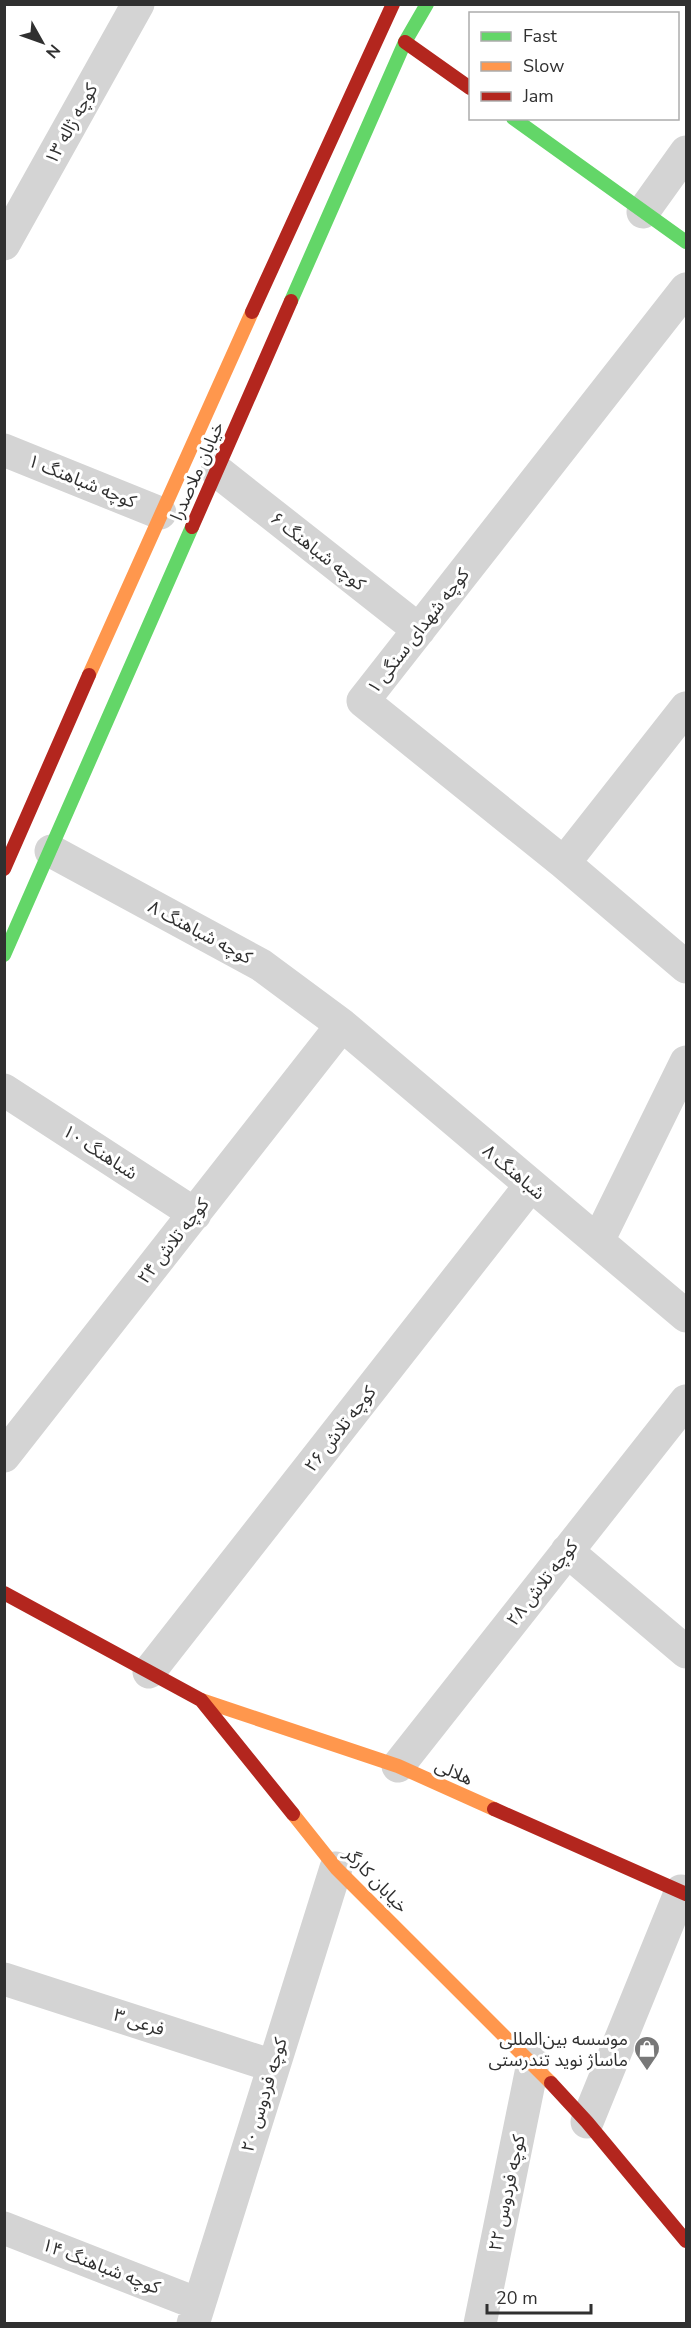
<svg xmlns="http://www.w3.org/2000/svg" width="691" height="2328" font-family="'Nunito Sans','Noto Sans Arabic',sans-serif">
<rect width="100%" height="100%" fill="#fff"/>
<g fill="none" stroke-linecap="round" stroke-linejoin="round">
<path stroke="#d4d4d4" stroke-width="33" d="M643,212L686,152
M4,244L138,4
M686,289L363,701L564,863L686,967
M4,450L160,513
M217,471L419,630
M51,851L261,965L342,1025L686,1316
M564,863L686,708
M4,1090L195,1214
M598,1241L686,1062
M4,1456L342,1025
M567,1551L686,1652
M149,1672L530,1186
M398,1766L686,1401
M4,1979L273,2066
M587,2122L681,1891
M4,2228L198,2304
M193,2324L336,1868
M480,2324L533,2063"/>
<path stroke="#63d668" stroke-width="14" d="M513,118L686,242
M291,301L405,42L427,4
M4,955L192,527"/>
<path stroke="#ff974d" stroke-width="14" d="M89,675L252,312
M201,1700L398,1766L494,1809
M293,1814L336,1868L551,2083"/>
<path stroke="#b3261e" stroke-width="14" d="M405,42L470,88
M252,312L393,4
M192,527L291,301
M4,869L89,675
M4,1593L201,1700L293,1814
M494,1809L686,1894
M551,2083L587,2122L686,2241"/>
</g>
<defs>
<symbol id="shop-pin" viewBox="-11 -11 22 30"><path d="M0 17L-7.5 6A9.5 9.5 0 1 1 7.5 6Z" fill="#787878" stroke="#fff"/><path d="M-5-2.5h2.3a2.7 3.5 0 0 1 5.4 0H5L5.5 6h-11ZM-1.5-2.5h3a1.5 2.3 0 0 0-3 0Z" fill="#fff"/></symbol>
</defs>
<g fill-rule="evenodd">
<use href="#shop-pin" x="632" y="2034" width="30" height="40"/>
</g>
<g text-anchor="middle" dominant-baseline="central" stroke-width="6" stroke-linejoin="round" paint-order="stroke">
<g font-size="18" fill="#303030" stroke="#fff">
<text transform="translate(71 124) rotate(-61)">کوچه ژاله ۱۳</text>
<text transform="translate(197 471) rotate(-66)">خیابان ملاصدرا</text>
<text transform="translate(82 481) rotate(22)">کوچه شباهنگ ۱</text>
<text transform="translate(318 551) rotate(38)">کوچه شباهنگ ۶</text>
<text transform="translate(418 631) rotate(-52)">کوچه شهدای سنگی ۱</text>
<text transform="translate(200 932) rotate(28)">کوچه شباهنگ ۸</text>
<text transform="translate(100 1152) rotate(33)">شباهنگ ۱۰</text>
<text transform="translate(514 1172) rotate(40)">شباهنگ ۸</text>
<text transform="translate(173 1241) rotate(-52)">کوچه تلاش ۲۴</text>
<text transform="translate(340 1429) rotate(-52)">کوچه تلاش ۲۶</text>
<text transform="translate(542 1583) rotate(-52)">کوچه تلاش ۲۸</text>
<text transform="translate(454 1772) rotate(24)">هلالی</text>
<text transform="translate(376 1880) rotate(46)">خیابان کارگر</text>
<text transform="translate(139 2022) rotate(18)">فرعی ۳</text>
<text transform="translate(264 2095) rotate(-73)">کوچه فردوس ۲۰</text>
<text transform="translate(507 2193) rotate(-78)">کوچه فردوس ۲۲</text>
<text transform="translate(101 2266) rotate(21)">کوچه شباهنگ ۱۴</text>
</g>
<g font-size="18" fill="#303030" stroke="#fff" text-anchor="end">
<text x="628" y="2039">موسسه بین‌المللی<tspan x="628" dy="21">ماساژ نوید تندرستی</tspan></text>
</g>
</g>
<rect width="691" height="2328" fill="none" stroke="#303030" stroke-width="12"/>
<rect x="469" y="12" width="210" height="108" fill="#ffffff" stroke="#acacac" stroke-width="1.5"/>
<rect x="481" y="32" width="30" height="9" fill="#63d668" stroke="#acacac" stroke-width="1.5"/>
<text x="523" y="42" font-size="18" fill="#303030">Fast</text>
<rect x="481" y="62" width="30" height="9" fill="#ff974d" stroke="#acacac" stroke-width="1.5"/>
<text x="523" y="72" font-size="18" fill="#303030">Slow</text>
<rect x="481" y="92" width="30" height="9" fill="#b3261e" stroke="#acacac" stroke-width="1.5"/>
<text x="523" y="102" font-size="18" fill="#303030">Jam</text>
<g transform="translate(42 42) rotate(130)" stroke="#ffffff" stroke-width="4.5" paint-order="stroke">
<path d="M0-4.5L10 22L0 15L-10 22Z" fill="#303030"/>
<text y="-9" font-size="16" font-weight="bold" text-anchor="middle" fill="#303030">N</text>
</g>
<path d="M487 2304v9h104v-9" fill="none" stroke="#303030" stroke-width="3"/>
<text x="496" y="2304" font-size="18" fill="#303030" stroke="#ffffff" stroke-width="4.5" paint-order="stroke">20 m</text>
</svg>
